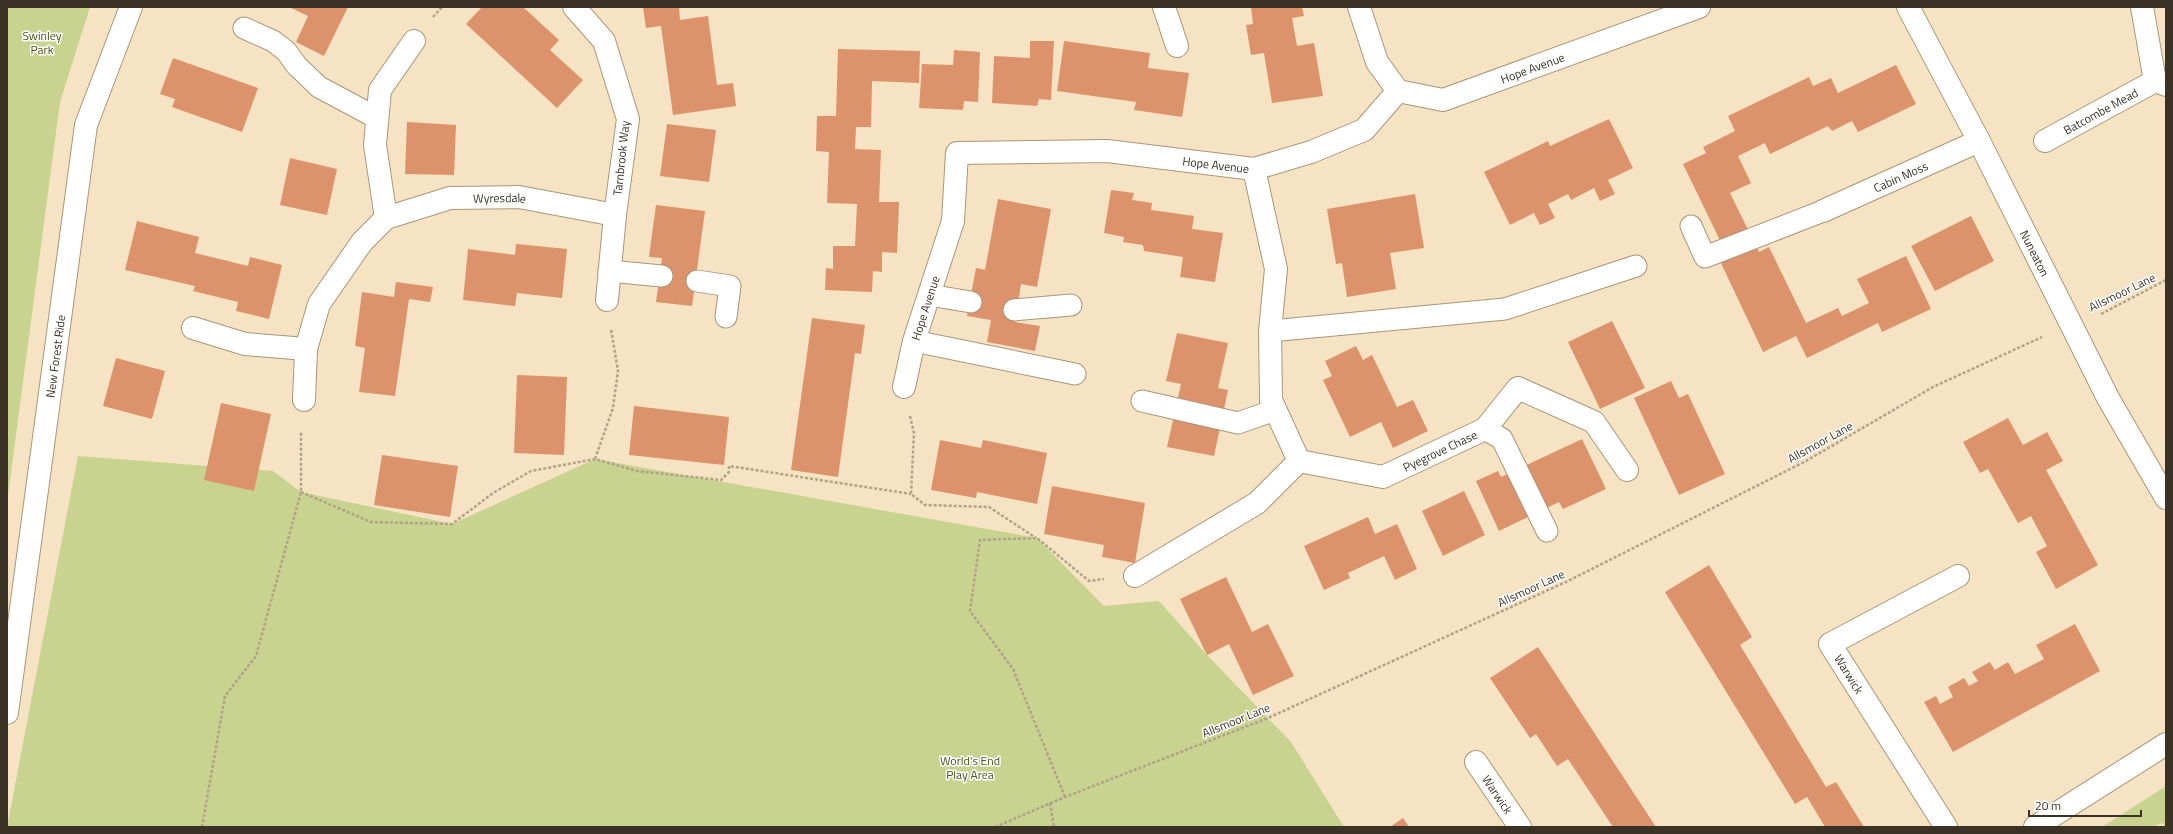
<svg xmlns="http://www.w3.org/2000/svg" width="2173" height="834" font-family="'Titillium Web',sans-serif">
<rect width="100%" height="100%" fill="#f6e3c4"/>
<path fill="#c8d390" d="M7,7H90L60,102L7,503Z
M78,456L273,471L301,492L452,524L595,459L1037,538L1104,606L1159,601L1207,655L1291,742L1344,827H7Z
M2166,786V826L2162,823L2153,827H2102Z"/>
<path fill="#dc936b" d="M289,7H348L324,56L296,42L308,16Z
M482,7H523L559,40L550,50L583,80L557,108L466,24Z
M643,7H679L680,20L708,16L717,85L733,83L736,106L673,115L661,26L646,28Z
M1251,7H1302L1304,16L1292,18L1297,46L1314,43L1323,96L1272,103L1264,53L1251,55L1246,25L1253,24Z
M1030,41H1054L1051,100L1039,99L1037,106L992,103L994,56L1030,58Z
M1064,41L1150,53L1148,68L1189,73L1182,117L1134,110L1136,102L1057,91Z
M838,49L920,51L919,83L872,81L871,127H856L855,149L881,150L879,202H899L897,253L882,252V272L873,271L872,292L825,290L826,268L833,269V246H855L857,204L827,203L829,152L816,151L817,116H836Z
M954,50L980,52L978,102L964,101L963,110L919,108L922,64L953,65Z
M173,58L258,88L242,132L172,107L175,99L160,94Z
M1896,65L1916,104L1858,132L1852,121L1832,131L1828,126L1770,154L1765,143L1738,156L1751,183L1730,193L1759,252L1769,247L1806,323L1838,308L1842,316L1869,303L1857,279L1906,256L1931,309L1882,332L1878,323L1807,358L1796,336L1763,352L1720,261L1728,257L1683,164L1706,153L1703,147L1735,131L1728,116L1809,77L1813,86L1831,78L1838,93Z
M1609,119L1633,168L1608,180L1615,194L1600,201L1594,188L1571,200L1568,194L1548,204L1555,218L1540,225L1534,213L1510,225L1484,172L1548,141L1550,146Z
M407,122L456,125L454,175L405,174Z
M667,124L716,130L709,182L660,176Z
M290,158L337,169L327,215L280,205Z
M1111,190L1134,193L1132,200L1152,203L1151,210L1194,216L1192,229L1223,233L1215,282L1180,277L1183,257L1144,251L1143,245L1123,242L1124,237L1104,233Z
M1415,194L1424,248L1390,253L1396,289L1347,297L1342,263L1336,264L1327,209Z
M998,199L1051,209L1037,287L1021,284L1015,322L1040,326L1035,351L987,342L991,320L967,316L976,268L985,270Z
M656,205L705,211L692,306L656,302L662,258L649,257Z
M1971,216L1994,261L1935,291L1911,246Z
M137,221L199,237L195,253L248,266L250,257L282,265L269,319L236,311L238,302L193,291L195,286L125,270Z
M516,244L567,249L562,298L517,293L515,306L463,300L468,249L515,255Z
M396,282L433,287L430,302L409,299L395,396L359,392L365,348L355,346L362,292L394,297Z
M812,318L865,325L861,354L855,353L838,477L791,470Z
M1612,321L1645,388L1600,409L1568,342Z
M1177,333L1228,343L1218,388L1228,390L1214,456L1167,447L1181,384L1166,381Z
M1356,346L1363,360L1372,355L1397,407L1413,400L1428,431L1393,448L1381,422L1350,437L1323,380L1332,376L1325,361Z
M116,358L165,371L152,419L103,406Z
M517,375L567,377L564,455L514,453Z
M1671,381L1679,398L1688,394L1725,474L1679,495L1634,398Z
M221,403L271,414L254,491L204,480Z
M634,406L729,417L724,465L629,455Z
M2008,418L2023,445L2047,432L2063,461L2046,470L2098,565L2056,589L2036,552L2047,546L2031,516L2018,523L1988,469L1980,473L1963,442Z
M1582,439L1606,489L1563,509L1559,502L1499,531L1476,481L1498,471L1501,477Z
M940,440L981,448L983,440L1047,453L1037,504L977,492L976,498L931,490Z
M382,455L458,466L450,517L374,505Z
M1052,486L1145,503L1135,563L1102,557L1104,545L1044,534Z
M1464,491L1485,535L1443,556L1422,511Z
M1368,517L1375,534L1397,524L1417,569L1395,580L1384,556L1348,573L1350,578L1324,590L1304,546Z
M1709,565L1752,637L1740,645L1826,787L1836,782L1864,827H1825L1807,797L1795,804L1665,592Z
M1226,577L1252,632L1268,624L1294,676L1253,695L1229,644L1207,655L1180,599Z
M2075,624L2100,671L1953,752L1924,702L1936,696L1940,704L1953,697L1948,687L1964,678L1969,686L1978,681L1972,672L1990,662L1995,670L2008,662L2015,674L2044,659L2036,645Z
M1538,647L1656,827H1613L1568,759L1557,766L1536,734L1530,738L1490,678Z
M1403,818L1409,827H1390Z"/>
<g fill="none" stroke-linecap="round" stroke-linejoin="round">
<defs>
<path id="service" d="M244,28L273,41L286,51L297,66L319,87L377,118
M1691,226L1705,257L1823,211
M609,271L662,276
M697,281L730,286L726,317
M929,295L971,302
M1014,310L1071,305
M1270,331L1505,309L1636,266
M914,341L1075,374
M1142,401L1238,423L1275,410
M1485,429L1502,439L1547,531"/>
<g id="minor">
<path d="M574,7L604,41L628,119L615,215L607,300"/>
<path d="M1164,7L1177,46"/>
<path d="M1359,7L1377,62L1398,91"/>
<path id="s1" d="M1908,7L1979,141L2108,398L2166,498"/>
<path d="M2142,7L2155,81L2166,85"/>
<path id="s2" d="M1398,91L1443,100L1699,7"/>
<path id="s3" d="M2045,141L2155,81"/>
<path id="s4" d="M1254,169L1276,269L1270,331L1271,400L1299,461L1383,477L1485,429L1518,388L1594,422L1627,470"/>
<path id="s5" d="M1823,211L1979,141"/>
<path d="M386,218L375,145L380,90L414,41"/>
<path d="M193,328L245,344L306,349"/>
<path id="s6" d="M904,387L914,341L953,221L957,153L1107,151L1254,169L1311,152L1364,130L1398,91"/>
<path id="s7" d="M304,400L306,349L319,304L362,242L386,218L450,198L519,197L615,215"/>
<path d="M1135,576L1257,503L1299,461"/>
<path id="s8" d="M1476,762L1520,827"/>
<path d="M1946,827L1830,644L1958,576"/>
<path d="M2035,827L2166,744"/>
</g>
<g id="secondary">
<path id="s9" d="M7,713L86,125L131,7"/>
</g>
</defs>
<use href="#service" stroke="#a89679" stroke-width="23"/>
<use href="#minor" stroke="#a89679" stroke-width="24"/>
<use href="#secondary" stroke="#a89679" stroke-width="24"/>
<path stroke="#b0a189" stroke-width="2.5" stroke-dasharray="3 2" stroke-linecap="butt" d="M433,17L442,7
M2101,314L2166,280
M910,416L914,433L911,494L925,505L989,507L1036,538
M595,459L613,408L618,371L611,329
M301,492L371,522L452,524L493,493L531,471L595,459L637,471L721,480L729,472V466L911,494
M1065,797L1013,669L970,611L980,540L1037,538L1089,581L1104,579
M1050,803L1054,827
M202,827L225,696L256,656L301,492V431
M995,827L1065,797L1268,718L1568,581L1806,461L1933,387L2042,337"/>
<use href="#service" stroke="#fff" stroke-width="21"/>
<use href="#minor" stroke="#fff" stroke-width="22"/>
<use href="#secondary" stroke="#fff" stroke-width="22"/>
</g>
<g text-anchor="middle" dominant-baseline="central" stroke-width="3" stroke-linejoin="round" paint-order="stroke">
<g font-size="12" fill="#4c5319" stroke="#fff">
<text x="42" y="35">Swinley<tspan x="42" dy="14">Park</tspan></text>
<text x="970" y="760">World's End<tspan x="970" dy="14">Play Area</tspan></text>
</g>
<g font-size="12" fill="#393225" stroke="#fff">
<text stroke="none"><textPath href="#s2" startOffset="141">Hope Avenue</textPath></text>
<text stroke="none"><textPath href="#s3" startOffset="63">Batcombe Mead</textPath></text>
<text transform="translate(621 158) rotate(-84)">Tarnbrook Way</text>
<text stroke="none"><textPath href="#s6" startOffset="501">Hope Avenue</textPath></text>
<text stroke="none"><textPath href="#s5" startOffset="85">Cabin Moss</textPath></text>
<text stroke="none"><textPath href="#s7" startOffset="324">Wyresdale</textPath></text>
<text stroke="none"><textPath href="#s1" startOffset="277">Nuneaton</textPath></text>
<text transform="translate(2122 292) rotate(-26)">Allsmoor Lane</text>
<text stroke="none"><textPath href="#s6" startOffset="82">Hope Avenue</textPath></text>
<text stroke="none"><textPath href="#s9" startOffset="360">New Forest Ride</textPath></text>
<text transform="translate(1820 442) rotate(-29)">Allsmoor Lane</text>
<text stroke="none"><textPath href="#s4" startOffset="449">Pyegrove Chase</textPath></text>
<text transform="translate(1531 588) rotate(-25)">Allsmoor Lane</text>
<text transform="translate(1849 674) rotate(58)">Warwick</text>
<text transform="translate(1236 720) rotate(-22)">Allsmoor Lane</text>
<text stroke="none"><textPath href="#s8" startOffset="39">Warwick</textPath></text>
</g>
</g>
<rect width="2173" height="834" fill="none" stroke="#393225" stroke-width="16"/>
<path d="M2029 810v6h112v-6" fill="none" stroke="#393225" stroke-width="2"/>
<text x="2035" y="810" font-size="12" fill="#393225" stroke="#ffffff" stroke-width="3" paint-order="stroke">20 m</text>
</svg>
